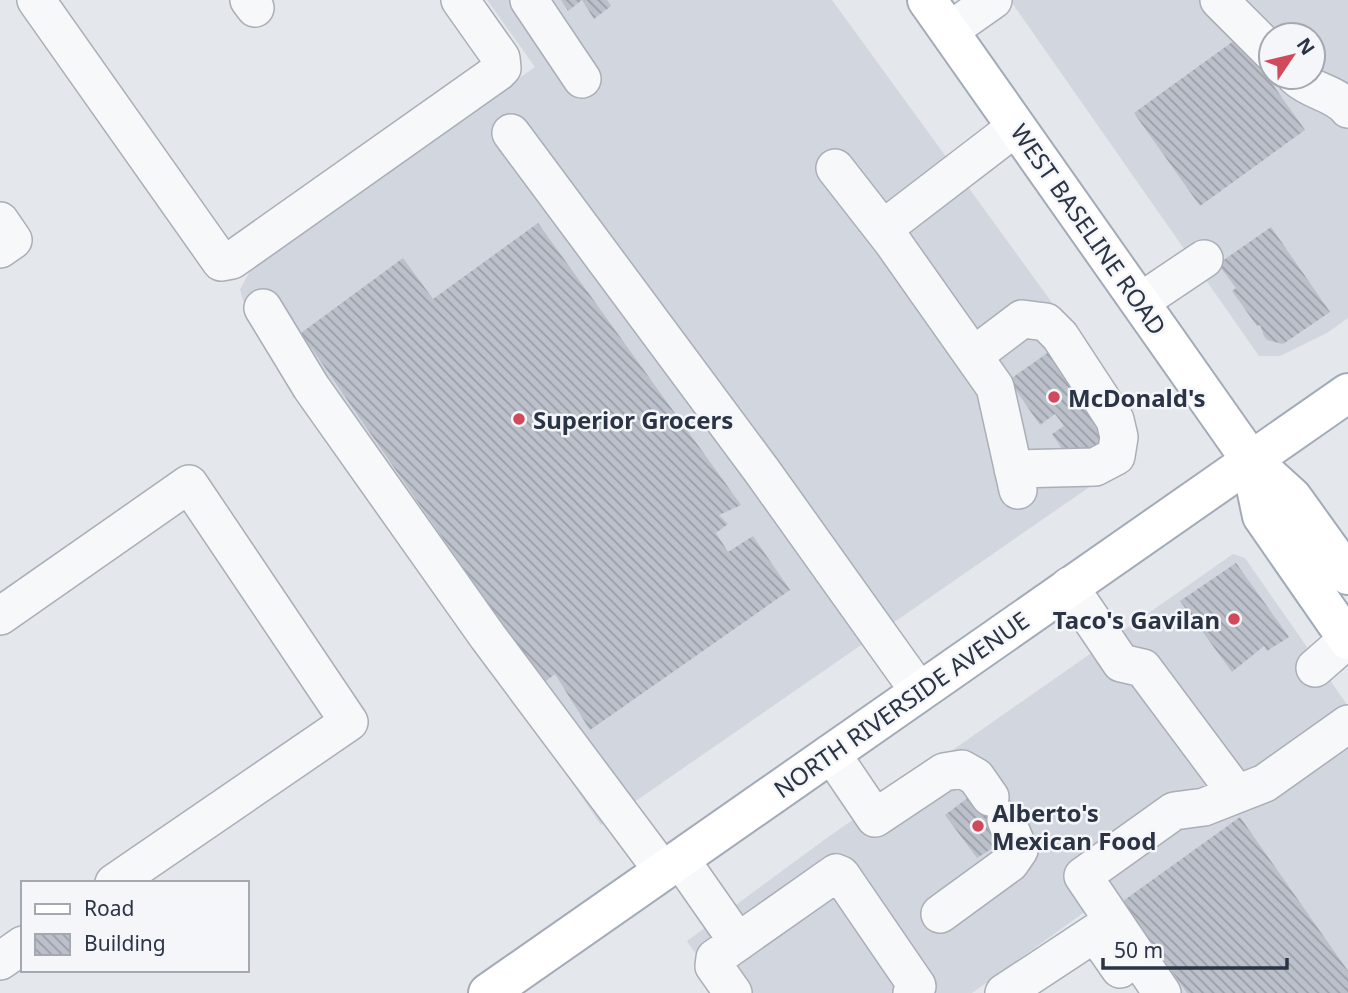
<svg xmlns="http://www.w3.org/2000/svg" width="1348" height="993" font-family="'Noto Sans',sans-serif">
<defs>
<pattern id="building-back-hatch" width="6" height="6" patternUnits="userSpaceOnUse" patternTransform="scale(1.75)"><rect width="6" height="6" fill="#bbc0ca"/><path d="M-1 5l2 2M0 0l6 6M5-1l2 2" fill="none" stroke="#989da6"/></pattern>
</defs>
<rect width="100%" height="100%" fill="#e4e7ec"/>
<path fill="#d2d6de" fill-rule="evenodd" d="M487,0H832L1077,337L1130,459L601,825L243,301L240,289L250,271L535,67Z
M1010,0H1348V318L1327,333L1280,356H1259ZM1271,35H1313V77H1271Z
M1233,554L1245,558L1348,706V993H1144L1086,911L972,993H722L687,941L824,840Z"/>
<path fill="url(#building-back-hatch)" d="M561,0H607L611,6L594,19L582,0L568,11Z
M1239,37L1305,130L1200,206L1134,113Z
M538,223L741,505L719,515L728,524L716,533L728,552L753,536L790,590L590,730L555,674L543,683L301,333L403,258L433,299Z
M1271,227L1330,312L1283,344L1267,340L1264,336L1260,325L1257,326L1232,291L1236,288L1218,264Z
M1053,349L1109,427L1107,445L1087,459L1079,448L1067,456L1052,434L1064,426L1055,414L1040,425L1009,380Z
M1236,563L1289,637L1267,651L1264,646L1232,672L1180,601Z
M978,790L1010,837L977,858L945,815Z
M1240,817L1348,971V993H1187L1123,901Z"/>
<g fill="none" stroke-linecap="round" stroke-linejoin="round">
<defs>
<path id="minor" d="M36,0L221,262L232,260L498,72L502,68L501,58L460,0
M249,0L255,8
M529,0L582,79
M1219,0L1271,52
M949,31L993,0
M1296,77C1312,92 1336,93 1348,109
M511,133L762,471L919,691
M835,168L892,241L995,387L1018,490
M0,221L13,240L0,249
M883,229L1016,127
M1140,302L1204,259
M263,308L311,387L488,637L663,871
M973,356L1022,319L1046,322L1060,336L1115,420L1119,437L1116,456L1095,467L1013,469
M1069,586L1121,663L1143,668L1237,794
M0,616L189,484L349,722L114,883
M1315,668L1348,639
M831,753L875,818L944,772L962,769L976,777L990,797
M680,859L738,942
M940,914L1010,863L1019,850L1006,820
M0,961L23,945
M733,993L714,966L715,958L836,873L841,875L917,986L912,993
M1004,993L1095,933L1120,969
M1162,993L1083,876L1174,811L1204,807L1265,783L1348,724"/>
<path id="major" d="M927,0L1250,459L1292,497L1348,575
M1250,459L1262,516L1348,640
M488,993L1348,393"/>
</defs>
<use href="#minor" stroke="#a9aeb7" stroke-width="40"/>
<use href="#major" stroke="#a3abb8" stroke-width="42"/>
<use href="#minor" stroke="#f7f8fa" stroke-width="37"/>
<use href="#major" stroke="#fff" stroke-width="38"/>
</g>
<g fill="#d1495b" stroke="#f4f6f9" stroke-width="2.5">
<circle cx="1054" cy="397" r="7"/>
<circle cx="519" cy="419" r="7"/>
<circle cx="1234" cy="619" r="7"/>
<circle cx="978" cy="826" r="7"/>
</g>
<g text-anchor="middle" dominant-baseline="central" stroke-width="5" stroke-linejoin="round" paint-order="stroke">
<g font-size="24" fill="#2b3445" stroke="#f4f6f9">
<text transform="translate(1089 229) rotate(55)">WEST BASELINE ROAD</text>
<text transform="translate(901 704) rotate(-35)">NORTH RIVERSIDE AVENUE</text>
</g>
<g font-size="24" font-weight="bold" fill="#2b3445" stroke="#f4f6f9" text-anchor="start">
<text x="1068" y="397">McDonald's</text>
<text x="533" y="419">Superior Grocers</text>
<text x="1220" y="619" text-anchor="end">Taco's Gavilan</text>
<text x="992" y="812">Alberto's<tspan x="992" dy="28">Mexican Food</tspan></text>
</g>
</g>
<rect x="21" y="881" width="228" height="91" fill="#f4f6f9" stroke="#a4a8b1" stroke-width="2"/>
<rect x="35" y="904" width="35" height="10" fill="#ffffff" stroke="#a4a8b1" stroke-width="2"/>
<text x="84" y="916" font-size="21" fill="#2b3445">Road</text>
<rect x="35" y="934" width="35" height="21" fill="url(#building-back-hatch)" stroke="#a4a8b1" stroke-width="2"/>
<text x="84" y="951" font-size="21" fill="#2b3445">Building</text>
<g transform="translate(1292 56) rotate(55)"><circle r="33" fill="#f4f6f9" stroke="#a4a8b1" stroke-width="2"/>
<path d="M0-5L12 26L0 18L-12 26Z" fill="#d1495b"/>
<text y="-10" font-size="19" font-weight="bold" text-anchor="middle" fill="#2b3445">N</text>
</g>
<path d="M1103 958v10h184v-10" fill="none" stroke="#2b3445" stroke-width="3.5"/>
<text x="1114" y="958" font-size="21" fill="#2b3445" stroke="#f4f6f9" stroke-width="5" paint-order="stroke">50 m</text>
</svg>
